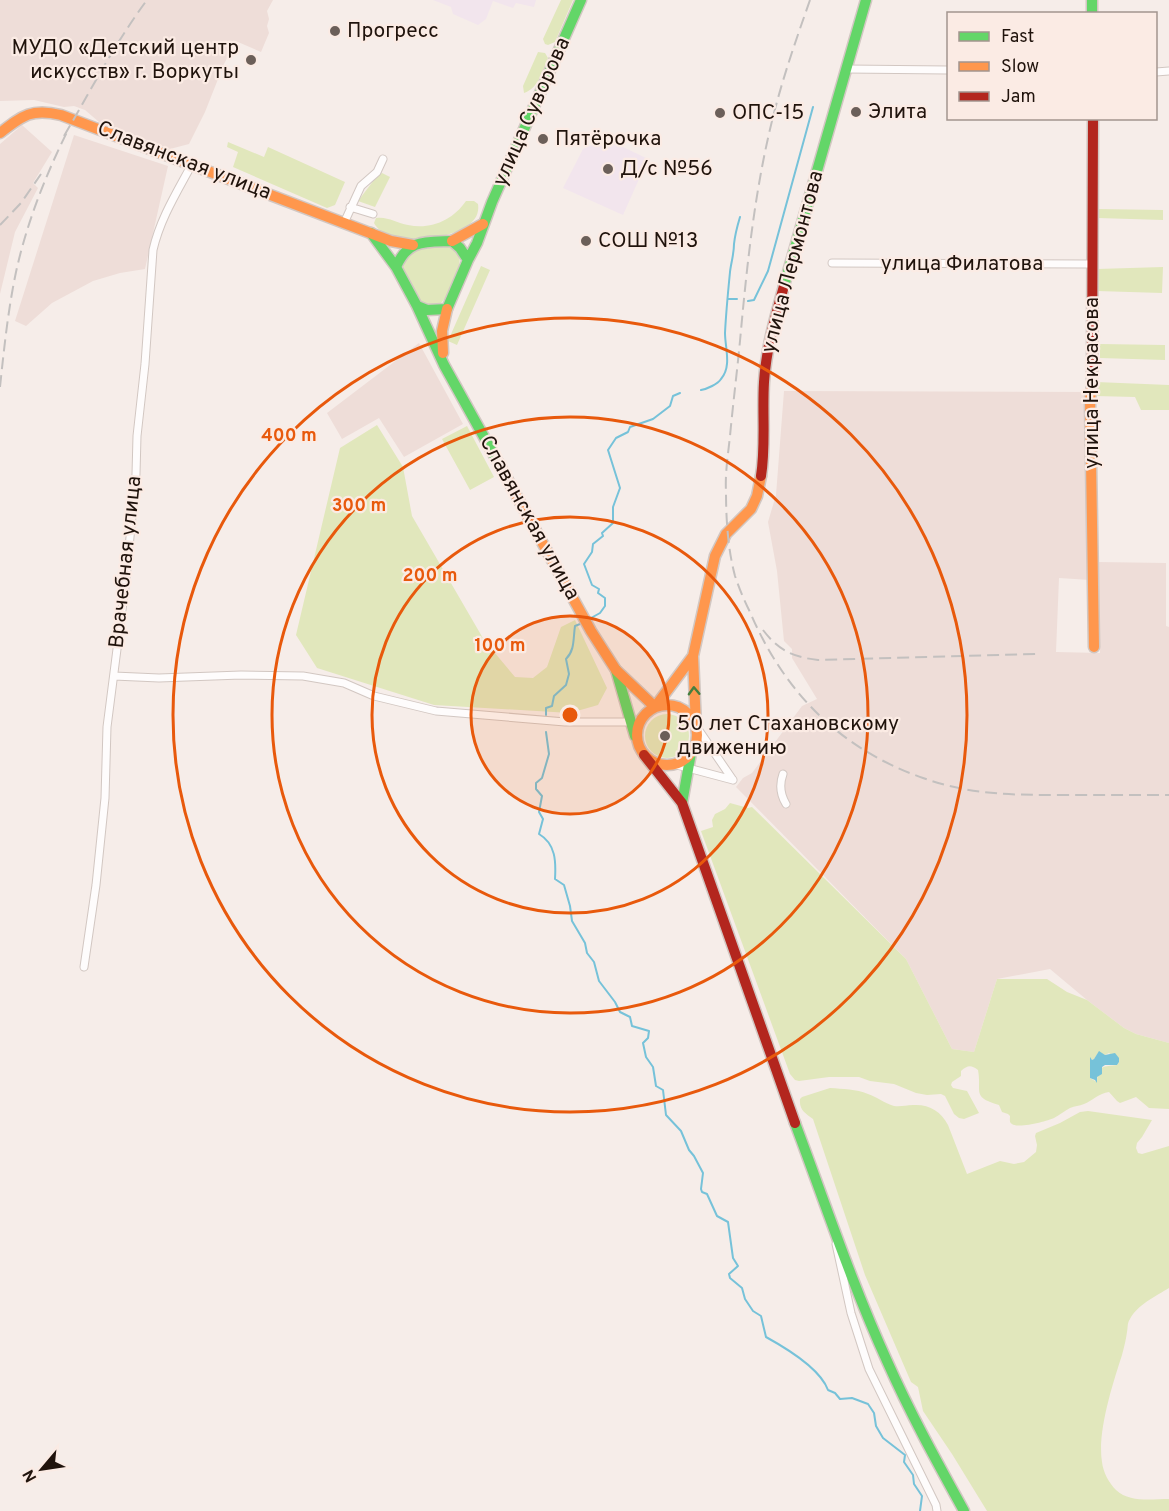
<svg xmlns="http://www.w3.org/2000/svg" width="1169" height="1511" font-family="Overpass,sans-serif">
<rect width="100%" height="100%" fill="#f6ede9"/>
<path fill="#eeddd8" d="M0,0H273L267,11L269,19L267,26L269,33L261,52L238,42L235,43L224,64L205,112L189,144L170,149L99,122L85,110L74,106L64,107L34,100L0,101Z
M22,125L52,152L33,183L38,188L15,232L0,294V144Z
M74,135L168,166L145,269L120,273L93,281L52,303L26,326L15,321Z
M419,343L463,424L404,457L379,418L342,439L327,413Z
M784,391L1088,392L1090,580L1059,578L1056,652L1100,653L1098,562L1166,563V626L1169,627V1043L1136,1034L1124,1028L1087,1000L1050,969L997,979L974,1052L952,1049L906,959L736,787L743,778L752,773L802,706L817,699L792,658V649L784,641L777,571L768,522L776,495Z"/>
<path fill="#f2e5ed" d="M433,0H536L534,7L516,3L513,8L493,1L486,19L478,25L453,14L451,7Z
M598,135L648,159L623,215L563,188L583,149L594,144Z"/>
<path fill="#e1e7bc" fill-rule="evenodd" d="M561,0H573L555,42L548,45L545,44L543,39Z
M538,52L545,53L548,58C542,71 539,88 524,93L523,86Z
M228,142L264,157L268,147L345,182L335,205L327,208L233,167L238,152L227,147Z
M382,173L390,177L375,207L358,201L377,176Z
M466,201H474L478,204C481,224 459,231 444,236C437,238 428,241 420,241C406,241 380,236 374,223L376,218C387,216 397,223 408,225C431,230 453,220 466,201Z
M1098,209L1163,210V220L1098,218Z
M441,246C469,246 459,270 452,286C448,293 445,301 438,305C431,307 425,304 419,303L401,268L403,260L411,251Z
M481,266L490,270L457,345L448,341Z
M1163,267L1162,293L1097,291V269Z
M1100,344L1165,345V360L1100,358Z
M1096,382L1169,385V410H1141L1135,397L1095,396Z
M377,425L403,467L412,516L484,640L515,677L533,678L547,667L561,627L575,620L607,688L598,705L570,713L434,705L317,668L296,635L340,448Z
M467,426L494,477L470,490L442,439Z
M645 736a22 22 0 1 1 44 0a22 22 0 1 1-44 0Z
M730,803L748,808L752,807L906,959L952,1049L974,1052L997,979H1047L1067,992L1087,1000L1124,1028L1136,1034L1169,1043V1109L1149,1108L1136,1097L1120,1103L1117,1101L1109,1092C1099,1093 1092,1101 1084,1104C1079,1106 1075,1106 1070,1108C1064,1111 1060,1115 1054,1118C1047,1121 1019,1129 1012,1124C1009,1122 1010,1120 1010,1116L1008,1114L1002,1112L999,1105C971,1097 982,1092 978,1070C971,1065 968,1065 961,1071V1076L952,1082L951,1085L953,1088L967,1091L979,1113L964,1119L959,1118L954,1114L945,1096L941,1094L927,1095L916,1093L894,1084L870,1081L859,1077H829L799,1081L795,1080L790,1074L701,831L713,827L712,820L715,814L725,809ZM1098,1053L1105,1055L1109,1053L1119,1062L1117,1065C1104,1067 1098,1064 1097,1082L1090,1078V1058L1092,1060L1094,1059Z
M830,1088C843,1089 856,1089 868,1094C877,1097 884,1103 894,1106C901,1107 906,1105 913,1105C929,1104 941,1111 948,1125L967,1174L1000,1161L1014,1164L1024,1162L1036,1152L1037,1145L1035,1136L1036,1133L1060,1123L1080,1112L1088,1111L1152,1120L1142,1137L1137,1143L1136,1148L1138,1153L1142,1154L1169,1146V1288C1156,1296 1137,1305 1130,1319C1127,1323 1128,1328 1127,1332C1126,1340 1124,1347 1122,1355C1113,1383 1097,1432 1102,1462C1103,1472 1109,1483 1116,1490C1130,1503 1152,1499 1169,1499V1511H987L952,1454L923,1411L918,1387L911,1382L865,1275L813,1119C805,1113 799,1110 800,1099L802,1097Z"/>
<path fill="#76c2d9" d="M1099,1051L1105,1055L1115,1053L1119,1058V1062L1117,1065H1105L1102,1067V1074L1097,1077V1083L1095,1080L1090,1078V1057L1092,1060L1094,1059Z"/>
<g fill="none" stroke-linecap="round" stroke-linejoin="round">
<path stroke="#76c2d9" stroke-width="2" d="M728,299H737
M748,301L754,300L768,271L813,107
M701,390C707,389 718,384 721,379C732,366 725,348 725,333C726,313 728,292 730,272C731,263 734,254 734,244C735,234 737,227 740,217
M591,618L600,613L605,606V598L598,593L599,589L592,585L584,564L592,552L593,544L603,536L602,533L613,523V507L620,488L608,450L616,438L628,432L630,427L653,419L670,406L673,396L680,393
M546,715V708L552,706L554,696L566,685L569,674L566,659C575,650 573,639 575,626L580,624
M546,732L549,754L542,778L536,783V789L542,796L539,812L543,819L539,834C556,844 556,862 555,879L564,885L570,906L572,921L585,943L587,953L594,962L599,981L615,1002L620,1012L630,1017L632,1026L649,1031L648,1038L643,1043L646,1057L653,1067L656,1086L663,1090L666,1115L681,1131L689,1150L694,1156L703,1173L701,1189L702,1192L707,1194L717,1216L728,1222L733,1258L738,1266L729,1274L730,1278L742,1288L745,1299L753,1311L761,1316L766,1337C786,1348 820,1368 828,1390L835,1393L840,1399L852,1398L868,1404L874,1413L876,1426L883,1438L905,1455L904,1462L913,1475L914,1484L922,1496L920,1511"/>
<defs>
<path id="street" d="M846,69L948,70
M1156,72L1169,71
M350,207L373,214
M344,223L361,186L377,172L383,159
M832,263L1091,264
M114,676L159,678L241,675L303,676L344,683L374,696L436,711L565,722H631
M696,726L733,780
M673,764L733,780
M783,774C779,785 780,794 786,804
M84,967L96,885L105,798L107,727L126,579L136,474L137,436L145,364L153,250C160,219 177,192 192,164
M836,1244L851,1313L869,1369L936,1505L937,1511"/>
<path id="fast" d="M1092,0V14
M371,233L396,267
M468,260L477,243L492,202L581,0
M784,286L866,0
M417,306L427,310L447,309L468,260L460,248L452,241C425,242 408,239 396,267L417,306L444,365L499,464
M616,670L635,736
M682,803L691,753
M795,1123C825,1203 852,1284 887,1361C910,1413 937,1462 964,1511"/>
<path id="slow" d="M0,133C23,115 32,108 61,115L391,241L413,245
M452,241L483,224
M443,353L442,331L447,309
M1092,386L1090,399L1094,647
M499,464L591,631L616,670L655,707L693,656
M637 735a30 30 0 1 1 60 0a30 30 0 1 1-60 0Z
M696,726L693,656L715,556L726,534L751,509L757,496L761,476"/>
<path id="jam" d="M1092,386L1093,118
M761,476C766,445 762,414 764,382C766,350 775,318 784,286
M644,755L682,803L795,1123"/>
</defs>
<use href="#street" stroke="#d2c7c2" stroke-width="9"/>
<use href="#fast" stroke="#d2c7c2" stroke-width="13"/>
<use href="#slow" stroke="#d2c7c2" stroke-width="13"/>
<use href="#jam" stroke="#d2c7c2" stroke-width="13"/>
<use href="#street" stroke="#fefcfc" stroke-width="7"/>
<use href="#fast" stroke="#63d668" stroke-width="10"/>
<use href="#slow" stroke="#ff974d" stroke-width="10"/>
<use href="#jam" stroke="#b3261e" stroke-width="10"/>
<path stroke="#c3c0bf" stroke-width="2" stroke-dasharray="12 6" stroke-linecap="butt" d="M810,0C797,37 784,74 774,113C755,187 747,264 740,341C737,372 733,404 730,436C728,455 725,473 726,492C726,519 728,550 735,576C739,588 744,600 750,612C784,692 840,749 923,778C971,795 1012,795 1062,795C1098,795 1133,795 1169,795
M64,136C91,90 115,43 147,0
M0,225L21,203L41,174
M0,387C4,349 8,310 16,272C27,222 46,174 69,128
M763,630C779,651 793,657 818,660L1036,654"/>
</g>
<defs><path id="oneway-chevron" d="M-2-3.5L2.5 0L-2 3.5" fill="none" stroke-width="1.6" stroke-linecap="round" stroke-linejoin="round" transform="scale(1.5)"/></defs>
<use stroke="#457e3f" href="#oneway-chevron" transform="translate(694 691) rotate(-92)"/>
<circle cx="570" cy="715" r="99" fill="#e8590c" fill-opacity=".12"/>
<g fill="none" stroke="#e8590c" stroke-width="3">
<circle cx="570" cy="715" r="99"/>
<circle cx="570" cy="715" r="198"/>
<circle cx="570" cy="715" r="298"/>
<circle cx="570" cy="715" r="397"/>
</g>
<g fill="#6b5f59" stroke="#fbebe4" stroke-width="2">
<circle cx="335" cy="31" r="6"/>
<circle cx="251" cy="60" r="6"/>
<circle cx="856" cy="112" r="6"/>
<circle cx="720" cy="113" r="6"/>
<circle cx="543" cy="139" r="6"/>
<circle cx="608" cy="169" r="6"/>
<circle cx="586" cy="241" r="6"/>
<circle cx="665" cy="736" r="6"/>
</g>
<g text-anchor="middle" dominant-baseline="central" stroke-width="4.5" stroke-linejoin="round" paint-order="stroke">
<g font-size="21" fill="#20130c" stroke="#fbebe4" text-anchor="start">
<text x="347" y="31">Прогресс</text>
<text x="239" y="48" text-anchor="end">МУДО «Детский центр<tspan x="239" dy="24">искусств» г. Воркуты</tspan></text>
<text x="868" y="112">Элита</text>
<text x="732" y="113">ОПС-15</text>
<text x="555" y="139">Пятёрочка</text>
<text x="620" y="169">Д/с №56</text>
<text x="598" y="241">СОШ №13</text>
<text x="677" y="724">50 лет Стахановскому<tspan x="677" dy="24">движению</tspan></text>
</g>
<g font-size="21" fill="#20130c" stroke="#fbebe4">
<text transform="translate(532 112) rotate(-66)">улица Суворова</text>
<text transform="translate(184 161) rotate(21)">Славянская улица</text>
<text transform="translate(793 262) rotate(-75)">улица Лермонтова</text>
<text x="962" y="264">улица Филатова</text>
<text transform="translate(1092 383) rotate(-90)">улица Некрасова</text>
<text transform="translate(529 518) rotate(61)">Славянская улица</text>
<text transform="translate(126 562) rotate(-84)">Врачебная улица</text>
</g>
</g>
<circle cx="570" cy="715" r="9" fill="#e8590c" stroke="#fbebe4" stroke-width="3"/>
<g font-size="18" text-anchor="middle" font-weight="bold" fill="#e8590c" stroke="#fbebe4" stroke-width="4.5" stroke-linejoin="round" paint-order="stroke">
<text x="289" y="441">400 m</text>
<text x="359" y="511">300 m</text>
<text x="430" y="581">200 m</text>
<text x="500" y="651">100 m</text>
</g>
<rect x="947" y="12" width="210" height="108" fill="#fbebe4" stroke="#a3958e" stroke-width="1.5"/>
<rect x="959" y="32" width="30" height="9" fill="#63d668" stroke="#a3958e" stroke-width="1.5"/>
<text x="1001" y="42" font-size="18" fill="#20130c">Fast</text>
<rect x="959" y="62" width="30" height="9" fill="#ff974d" stroke="#a3958e" stroke-width="1.5"/>
<text x="1001" y="72" font-size="18" fill="#20130c">Slow</text>
<rect x="959" y="92" width="30" height="9" fill="#b3261e" stroke="#a3958e" stroke-width="1.5"/>
<text x="1001" y="102" font-size="18" fill="#20130c">Jam</text>
<g transform="translate(42 1469) rotate(241)" stroke="#fbebe4" stroke-width="4.5" paint-order="stroke">
<path d="M0-4.5L10 22L0 15L-10 22Z" fill="#20130c"/>
<text y="-9" font-size="16" font-weight="bold" text-anchor="middle" fill="#20130c">N</text>
</g>
</svg>
